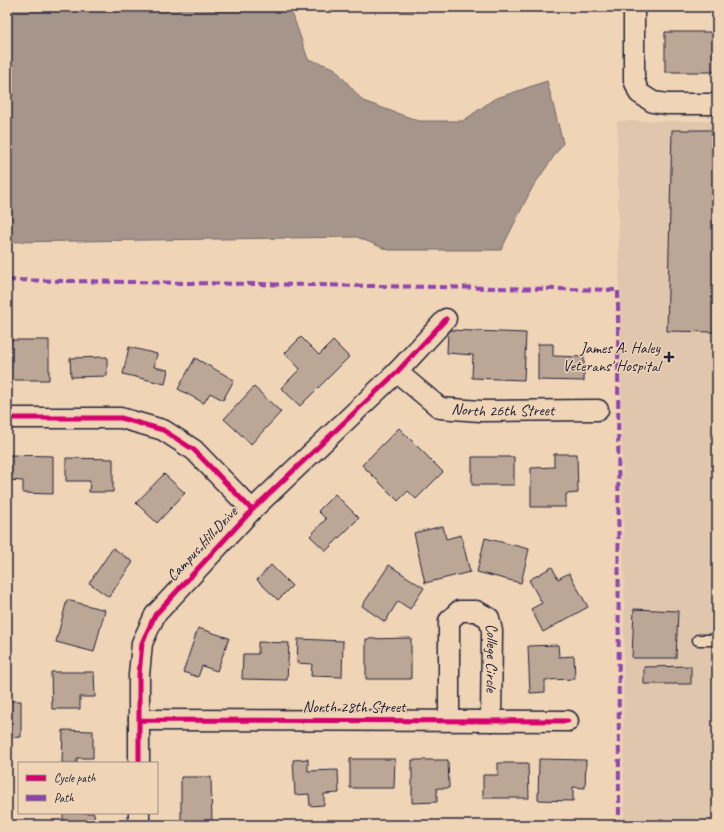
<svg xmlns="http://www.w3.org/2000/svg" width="724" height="832" font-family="Caveat,sans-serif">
<rect width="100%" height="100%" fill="#efd4b6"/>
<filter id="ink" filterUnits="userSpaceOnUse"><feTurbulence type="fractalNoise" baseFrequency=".025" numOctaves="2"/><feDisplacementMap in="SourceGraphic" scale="8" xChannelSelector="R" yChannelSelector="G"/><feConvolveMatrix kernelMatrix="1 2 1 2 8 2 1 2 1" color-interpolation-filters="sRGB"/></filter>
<g filter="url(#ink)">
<path fill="#e0c6ad" d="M617,121H717V825H624L623,716L624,593Z"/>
<path fill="#a6958a" stroke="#71676a" d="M7,7H290L308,59L334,68L363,101L419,121H463L494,99L547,81L563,143L532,188L501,250H388L357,237L7,242Z"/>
<path fill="#bca797" stroke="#22223b" d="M382,7H419V10H382Z
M665,32H717V72H665Z
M672,130H717V332L667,331Z
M448,330L526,333L524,380L472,378L473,355L447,353Z
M301,337L319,355L333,341L349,357L300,406L281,388L300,369L285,353Z
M7,340H49V380H7Z
M538,344H553V356L584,357V381L538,380Z
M129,347L157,354L154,367L168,370L165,384L123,374Z
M107,357V376L71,377L70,358Z
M195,358L234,380L223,400L210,393L204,403L178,389Z
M254,387L281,412L251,444L224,419Z
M399,428L443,472L416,499L408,491L398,501L362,465Z
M554,454H577L578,493L566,494V507H531V468L554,467Z
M8,455L53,456V494L23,493V481L8,480Z
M472,457H514V485H472Z
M66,458L113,459V492H89L90,481H66Z
M164,474L185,493L157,523L136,503Z
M335,494L359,518L326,551L310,536L326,519L318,511Z
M443,526L446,539L461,535L470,572L425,583L414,533Z
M485,538L529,549L521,583L477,572Z
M113,548L133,562L109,597L89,583Z
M271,565L292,586L278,600L257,580Z
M389,565L424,588L410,609L398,601L385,622L362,606Z
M552,567L558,579L569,573L588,607L543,632L531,609L542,603L529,580Z
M67,600L105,610L94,652L56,642Z
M634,609L678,611L676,658H632Z
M198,628L229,638L217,671L202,666L198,677L183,672Z
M411,638V679H366V639Z
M298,639L343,641L342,677L311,676L312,664L297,663Z
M258,642L289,643L287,680L242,679L243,654H258Z
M558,645L559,657L574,656L575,679L545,680V692L530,693L528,646Z
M691,666V684H644V667Z
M51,672H94L95,697H80V709H52Z
M7,701H21V737L7,738Z
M63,730L93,731V758H77V763H62Z
M308,759V771L338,770L339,793L324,794V805L310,806L309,794L295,795L293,760Z
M350,759H395L394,788H350Z
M539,759L586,760L585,788L573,787V801L538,800Z
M412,760H448L449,788H437V802L412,803Z
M498,763H528L529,798H483V775H498Z
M181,777H211L212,825H181Z
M63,813H94L95,825H63Z"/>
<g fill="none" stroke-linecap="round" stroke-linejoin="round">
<defs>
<path id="service" d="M698,640H717"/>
<g id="minor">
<path d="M634,7V80L639,93L653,102L667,104H717"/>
<path id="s1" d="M397,372L440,408L480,411L598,410"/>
<path d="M7,418H121L163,430L194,450L252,510"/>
<path d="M139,720L568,721"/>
<path id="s2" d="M449,720V621L459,611H476L489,618L492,631L491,721"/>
<path d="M139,763V675L142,643L155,615L252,510L397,372L446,319"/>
<path d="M139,825V813"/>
</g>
</defs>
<use href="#service" stroke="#22223b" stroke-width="13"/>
<use href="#minor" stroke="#22223b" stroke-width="23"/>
<use href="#service" stroke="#efd4b6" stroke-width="10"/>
<use href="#minor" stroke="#efd4b6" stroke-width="20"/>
<path stroke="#8e44ad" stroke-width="4" stroke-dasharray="8 4" stroke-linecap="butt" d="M7,280L618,290L619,825"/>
<defs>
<path id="cycleway" d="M7,418H121L163,430L194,450L252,510
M139,720L568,721
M139,763V675L142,643L155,615L252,510L397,372L446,319"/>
</defs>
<use href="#cycleway" stroke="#efd4b6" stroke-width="8"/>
<use href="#cycleway" stroke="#d6006c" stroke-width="5"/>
</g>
</g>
<path fill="#22223b" stroke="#efd4b6" stroke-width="1.5" d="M667 351h4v4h4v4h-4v4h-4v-4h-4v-4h4z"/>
<g text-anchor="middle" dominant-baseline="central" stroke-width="3" stroke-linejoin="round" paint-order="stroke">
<g font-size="16" fill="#22223b" stroke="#efd4b6" text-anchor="end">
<text x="660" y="348">James A. Haley<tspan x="660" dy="18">Veterans' Hospital</tspan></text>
</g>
<g font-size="16" fill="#22223b" stroke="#efd4b6">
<text stroke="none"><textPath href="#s1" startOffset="119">North 26th Street</textPath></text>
<text transform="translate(202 544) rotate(-47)">Campus Hill Drive</text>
<text stroke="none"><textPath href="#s2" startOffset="185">College Circle</textPath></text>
<text x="354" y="707">North 28th Street</text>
</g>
</g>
<rect width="724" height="832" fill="none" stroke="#efd4b6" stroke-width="24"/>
<rect x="12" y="12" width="700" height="808" fill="none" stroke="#22223b" stroke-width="1.5" filter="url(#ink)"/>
<rect x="18" y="762" width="140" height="52" fill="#efd4b6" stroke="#9d8d85"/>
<rect x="26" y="775" width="20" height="6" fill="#d6006c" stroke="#9d8d85"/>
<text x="54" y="782" font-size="12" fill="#22223b">Cycle path</text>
<rect x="26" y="795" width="20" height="6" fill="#8e44ad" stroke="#9d8d85"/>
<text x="54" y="802" font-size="12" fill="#22223b">Path</text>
</svg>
